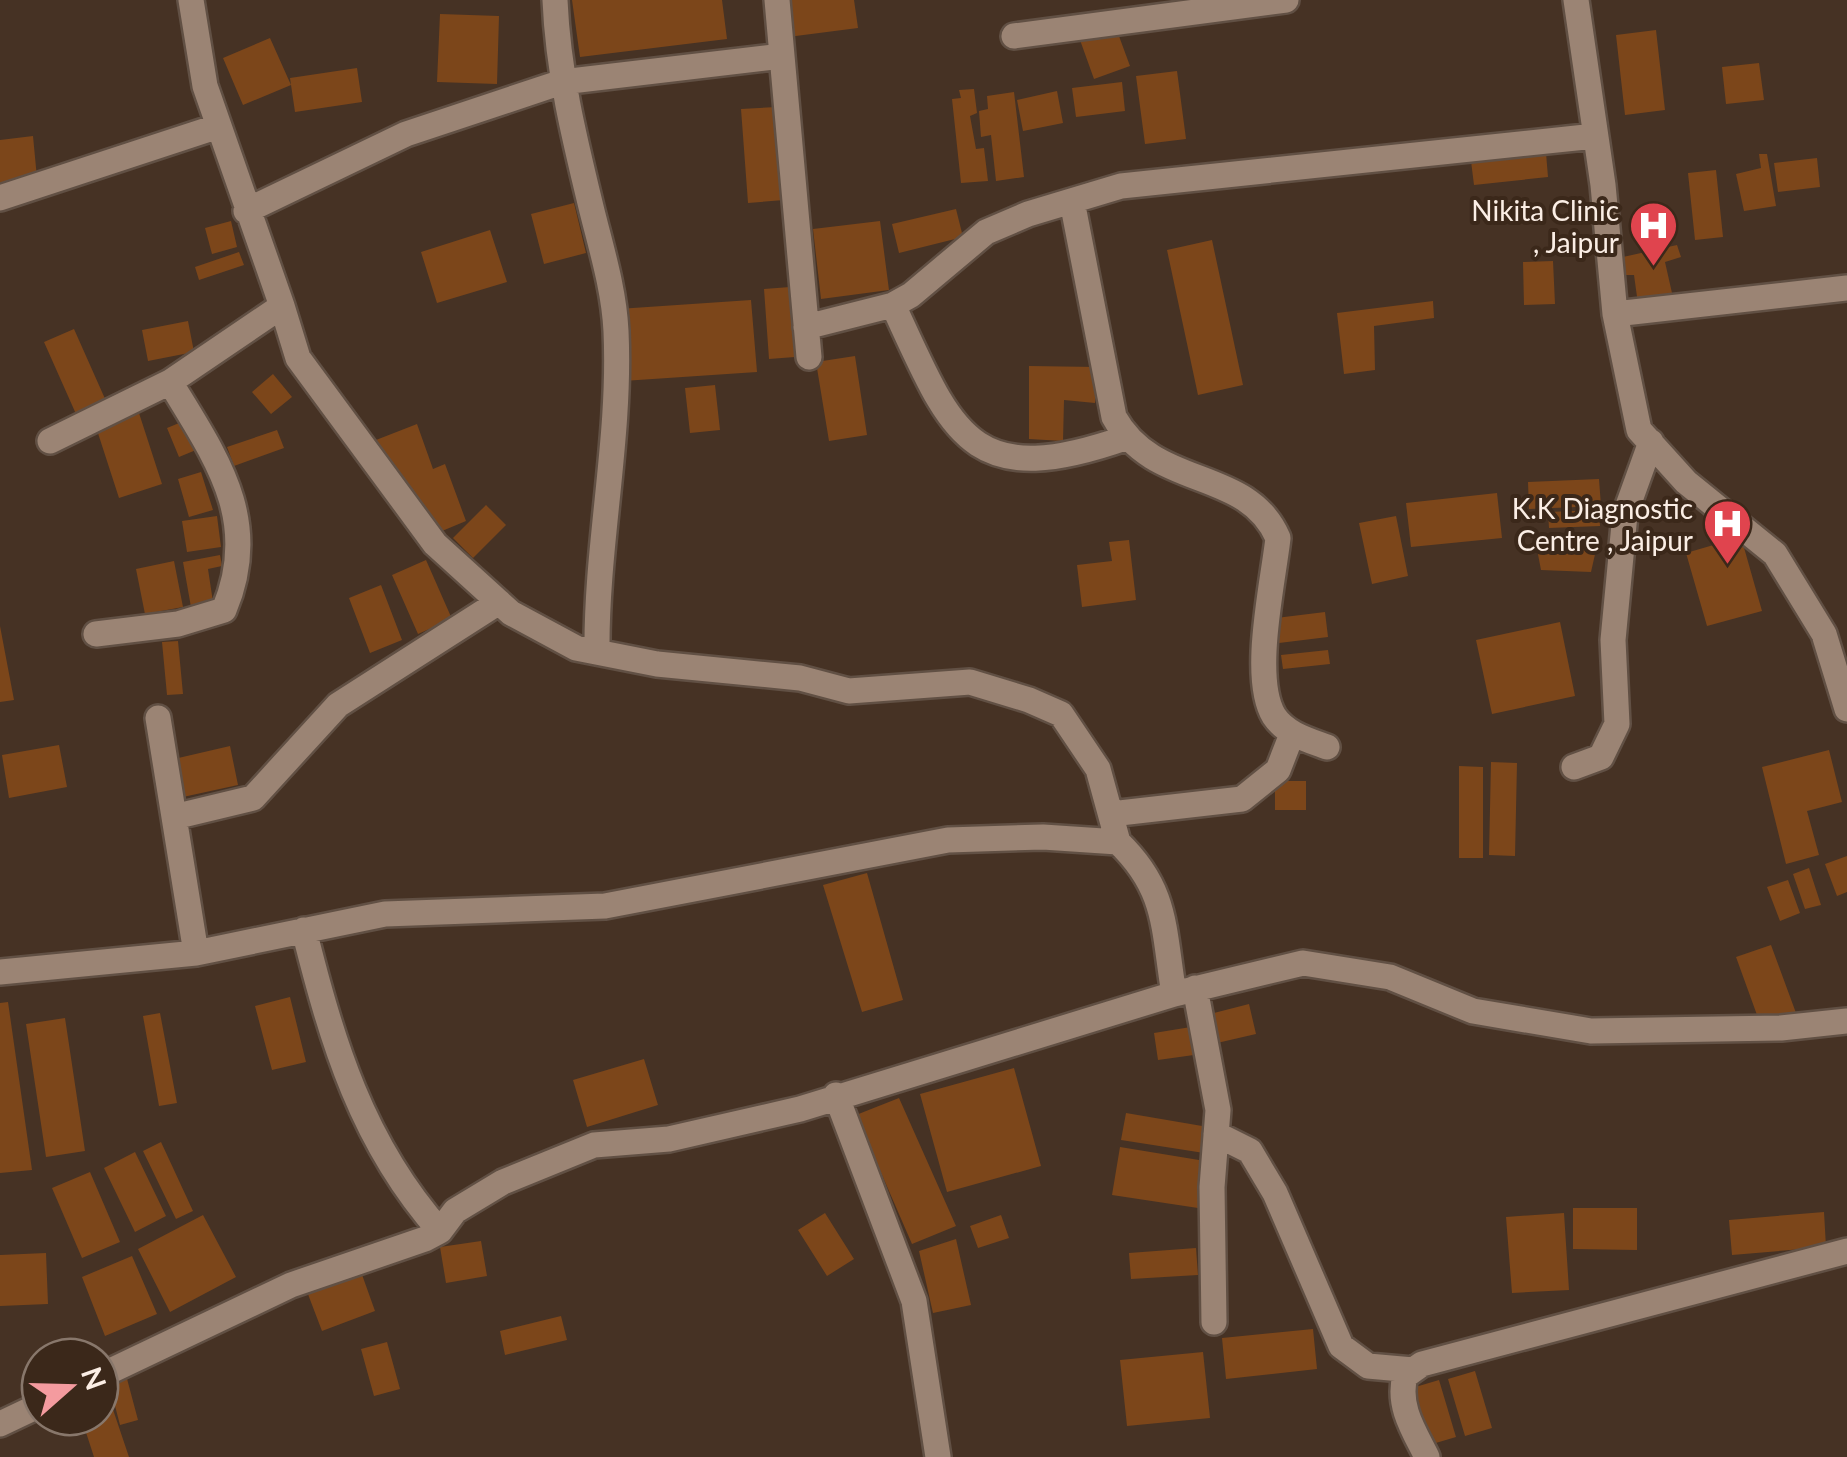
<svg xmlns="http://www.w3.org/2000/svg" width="1847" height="1457" font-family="Lato,sans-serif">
<rect width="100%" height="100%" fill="#463224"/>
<path fill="#7c461a" d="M572,0H722L727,39L580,57Z
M783,0H854L858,28L788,37Z
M440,14L499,16L497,84L437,82Z
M1116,28L1130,66L1094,79L1080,40Z
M1656,30L1665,110L1625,115L1616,35Z
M270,38L291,85L243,105L223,58Z
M1759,63L1764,100L1726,104L1722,67Z
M357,68L362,102L295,112L290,78Z
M1177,71L1186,139L1145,144L1136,76Z
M1122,82L1125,111L1076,117L1072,88Z
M974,89L977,113L970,116L976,149L984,148L988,181L961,183L952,99L961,98L959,90Z
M1057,91L1063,123L1023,131L1017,100Z
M1014,92L1024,177L996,181L991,135L981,137L979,111L988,109L987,96Z
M777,107L784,200L748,203L741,109Z
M33,136L37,178L0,183V140Z
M1546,153L1548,177L1474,185L1471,161Z
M1759,154H1767L1776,206L1744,211L1736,174L1761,168Z
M1817,158L1820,187L1778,192L1774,163Z
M1716,170L1723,237L1695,240L1688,173Z
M574,203L586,253L544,264L531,214Z
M956,209L963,237L899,253L892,224Z
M231,221L237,247L212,254L205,228Z
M880,221L889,290L821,299L813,229Z
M490,230L507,282L437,303L421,252Z
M1212,240L1243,385L1198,395L1167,250Z
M1677,245L1681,257L1665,262L1672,293L1638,304L1634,275H1626L1623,257Z
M239,252L244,265L199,280L195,267Z
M1553,261L1555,304L1524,305L1523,262Z
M790,287L795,357L769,359L764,289Z
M751,300L757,372L623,381L618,309Z
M1433,301L1434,318L1374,326L1375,370L1344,374L1337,313Z
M188,321L194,352L148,361L142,330Z
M74,329L106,401L76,414L44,342Z
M855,356L867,435L829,441L816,362Z
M1029,366L1097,367L1095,403L1064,400L1063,441L1029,439Z
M273,374L292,397L271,414L252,392Z
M715,385L720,430L690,433L685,388Z
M138,410L162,484L119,498L95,424Z
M184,421L196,450L179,457L167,428Z
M417,424L433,469L445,464L466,521L442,531L401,487L376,440Z
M277,430L284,448L234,466L227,447Z
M201,472L213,510L189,517L178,479Z
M1599,479L1601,506L1529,509L1528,482Z
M1497,493L1502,538L1411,547L1406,503Z
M486,505L506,525L473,558L453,538Z
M1599,510L1600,526L1549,528L1548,512Z
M217,516L221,547L187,552L182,521Z
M1396,516L1408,576L1372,584L1359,523Z
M1741,537L1762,611L1707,626L1686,553Z
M1129,540L1136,600L1082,607L1077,565L1112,561L1109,542Z
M1598,541L1591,572L1541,570L1536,544Z
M220,555L222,566L208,569L213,602L191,607L183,562Z
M426,560L452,619L418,634L392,575Z
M174,561L183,607L145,614L136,569Z
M381,585L402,640L370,653L349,598Z
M1325,612L1328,637L1279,643L1276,618Z
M1560,622L1575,696L1492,714L1476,640Z
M0,626L14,700L0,702Z
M178,641L183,694L167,695L162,642Z
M1328,650L1330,664L1283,669L1281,655Z
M59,745L67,787L9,798L2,755Z
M230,746L238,785L183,797L174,759Z
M1829,750L1842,802L1807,811L1819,855L1786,864L1762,767Z
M1491,762L1517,763L1515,856L1489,855Z
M1459,766L1483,767V858H1459Z
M1275,781H1306V810H1275Z
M1847,856V892L1837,896L1825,864Z
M1809,868L1821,905L1805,909L1793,874Z
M867,873L903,1000L862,1012L823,885Z
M1788,880L1800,913L1780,921L1767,887Z
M1771,945L1796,1013L1761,1026L1736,957Z
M290,997L306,1062L272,1070L255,1006Z
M8,1002L32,1170L0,1173V1003Z
M1249,1004L1256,1034L1217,1043L1210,1014Z
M160,1013L177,1103L159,1106L143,1016Z
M65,1018L85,1151L46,1157L26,1024Z
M1197,1026L1201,1054L1158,1060L1154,1033Z
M644,1059L658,1105L587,1127L573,1080Z
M1014,1068L1041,1166L947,1192L920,1094Z
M899,1098L956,1226L912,1244L856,1115Z
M1126,1113L1208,1127L1204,1153L1121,1140Z
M161,1142L193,1211L176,1219L143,1151Z
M1120,1147L1205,1161L1198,1208L1112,1195Z
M135,1152L166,1216L135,1232L104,1168Z
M90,1172L120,1242L82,1258L52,1188Z
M1573,1208H1637V1250L1573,1249Z
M1824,1212L1826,1247L1732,1255L1729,1220Z
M825,1213L854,1259L827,1276L798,1230Z
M1564,1213L1569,1290L1512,1293L1506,1217Z
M203,1215L236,1277L170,1312L138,1249Z
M1001,1215L1009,1238L978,1248L970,1226Z
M956,1239L971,1305L933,1313L919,1251Z
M481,1241L487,1276L446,1283L440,1247Z
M1196,1248L1198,1275L1131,1279L1129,1253Z
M46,1253L48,1304L0,1306V1255Z
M132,1256L157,1314L105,1336L82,1277Z
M360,1269L375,1311L322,1331L306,1289Z
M561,1316L567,1340L505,1355L500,1331Z
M1313,1329L1317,1369L1226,1379L1222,1338Z
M387,1342L400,1389L374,1396L361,1349Z
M1203,1352L1210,1418L1127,1426L1120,1360Z
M1475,1371L1492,1428L1465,1436L1448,1379Z
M100,1375L101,1374L129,1457H94L81,1417H100Z
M126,1375L138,1420L120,1425L108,1379Z
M1439,1380L1456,1437L1429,1445L1412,1388Z"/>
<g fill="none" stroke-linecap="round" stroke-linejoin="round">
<defs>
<path id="minor" d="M191,0L205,86L282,306
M555,0C558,73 575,141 592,211C602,251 614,290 616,331C621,439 596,545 597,652
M777,0L809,357
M1576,0L1603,185L1615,314L1639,430L1686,482L1775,554L1824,634L1847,709
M1014,36L1286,0
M0,198L219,126
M1072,201L1114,417C1155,491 1247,466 1278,538C1273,583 1251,678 1274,716C1286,734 1308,740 1327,747
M246,211L406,134L562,82L782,56
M893,305C952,432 968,493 1125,438
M1615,314L1847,288
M806,327L893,305L911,295L986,232L1028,214L1121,186L1595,136
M50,441L170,382L282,306L298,358L435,544L511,613L576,648L657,664L800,678L849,691L970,682L1029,700L1061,714L1098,769L1118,842
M96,634L178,624L224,610C262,520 216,458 170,382
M158,718L196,953
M1574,767L1601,757L1617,724L1613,640L1625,514L1651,442
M1111,814L1242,799L1278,770L1292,734
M174,817L253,798L338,705L499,602
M304,930C332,1042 362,1143 440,1231
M0,972L196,953L385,914L605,906L948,840L1043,837L1118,842C1168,890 1163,929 1174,994
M1195,988L1218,1110L1212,1187L1214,1322
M836,1095L914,1301L938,1457
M1216,1134L1250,1151L1275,1193L1341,1346L1368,1366L1413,1370
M100,1376L291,1285L425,1239L440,1231L455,1211L503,1182L594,1145L669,1139L800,1109L1174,994L1303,963L1390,977L1473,1011L1591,1031L1781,1028L1847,1021
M0,1424L40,1405
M1427,1457C1414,1431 1397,1406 1405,1376L1422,1364L1847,1251"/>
</defs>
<use href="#minor" stroke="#615044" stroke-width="30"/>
<use href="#minor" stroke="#9b8474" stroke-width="25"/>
</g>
<defs>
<symbol id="hospital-pin" viewBox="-11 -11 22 30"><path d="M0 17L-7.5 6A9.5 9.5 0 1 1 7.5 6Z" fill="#e0444e" stroke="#3b281a"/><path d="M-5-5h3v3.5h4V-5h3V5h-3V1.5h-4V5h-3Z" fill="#fff"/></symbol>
</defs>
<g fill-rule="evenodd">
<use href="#hospital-pin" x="1626" y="198" width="55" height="75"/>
<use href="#hospital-pin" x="1700" y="496" width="55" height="75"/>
</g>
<g text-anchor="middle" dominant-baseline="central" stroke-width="8" stroke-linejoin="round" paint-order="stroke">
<g font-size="28" fill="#fbeee5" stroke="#3b281a" text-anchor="end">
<text x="1619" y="210">Nikita Clinic<tspan x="1619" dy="32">, Jaipur</tspan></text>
<text x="1693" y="508">K.K Diagnostic<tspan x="1693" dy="32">Centre , Jaipur</tspan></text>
</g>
</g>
<g transform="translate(70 1387) rotate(70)"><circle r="48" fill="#3b281a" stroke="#88776b" stroke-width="2.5"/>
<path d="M0-8L18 38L0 25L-18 38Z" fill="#f49b9f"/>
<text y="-15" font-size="28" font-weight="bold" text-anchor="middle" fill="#fbeee5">N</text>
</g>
</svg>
